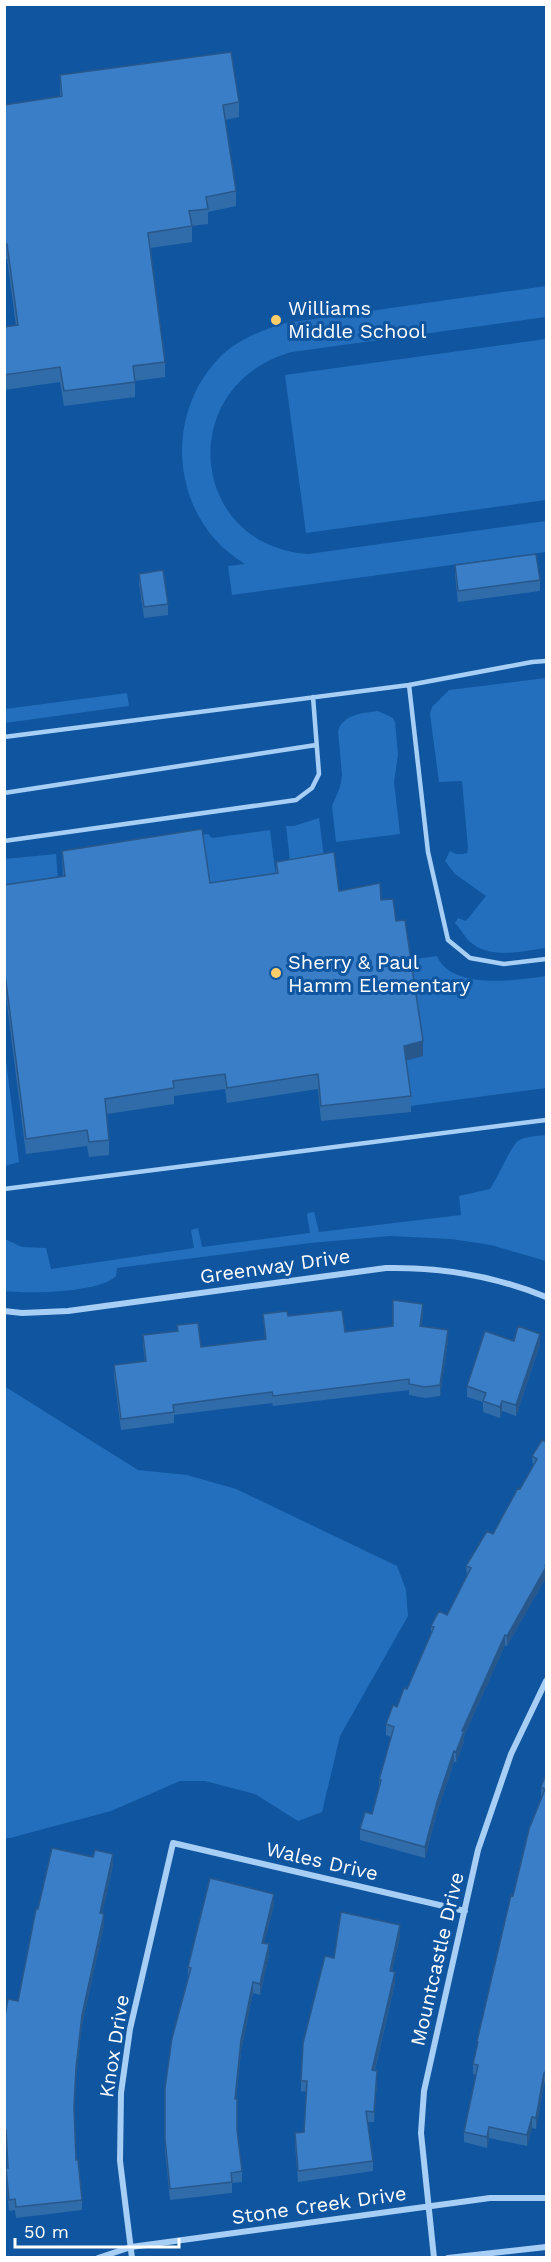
<svg xmlns="http://www.w3.org/2000/svg" width="551" height="2262" font-family="'Work Sans',sans-serif">
<rect width="100%" height="100%" fill="#10559f"/>
<path fill="#236fbd" d="M546,286V317L292,352C175,384 187,545 308,554L546,521V552L232,595L228,566L245,564C171,520 161,415 222,355C239,339 264,329 286,323Z
M546,339V500L306,533L285,375Z
M546,678V948C523,951 489,960 469,941C464,936 460,928 455,923L458,918L466,921L486,896L455,874L445,861L450,851C456,855 460,855 467,853L468,848L462,781L439,782L430,714L432,707L449,690Z
M127,693L129,706L5,723V709Z
M378,711L393,718L395,722L398,755L394,782L400,834L336,842L332,806L340,787L342,775L338,731C343,714 363,713 378,711Z
M319,818L324,857L290,861L286,826H294Z
M270,830L276,877L210,898L172,837L208,834L212,838Z
M56,854L58,881L5,900V859Z
M437,956C452,991 518,980 546,976V1088L410,1106L404,1061L423,1056L409,960Z
M5,1053L19,1162L5,1166H4Z
M546,1135V1261L491,1245L451,1239L390,1236L310,1243L117,1268L116,1276C99,1293 28,1294 5,1291V1239L22,1247L46,1248L51,1269L194,1248L191,1230L198,1228L202,1247L310,1233L307,1215L308,1213L314,1212L319,1232L461,1215L459,1196L490,1189C497,1180 512,1144 518,1141C526,1136 538,1136 546,1135Z
M4,1386L138,1470L187,1475L236,1489L397,1566L406,1590L408,1616L340,1736L322,1812L298,1821L255,1794L205,1781H180L111,1811L10,1838H5Z"/>
<g fill="none" stroke-linecap="round" stroke-linejoin="round">
<path stroke="#a7cef5" stroke-width="4.5" d="M546,661L532,662L409,685L428,852L448,940L470,958L504,964L546,959
M4,737L409,685
M4,793L316,745
M4,841L296,800L312,788L319,774L313,697
M4,1189L546,1120"/>
<path stroke="#a7cef5" stroke-width="6" d="M4,1311L22,1313L68,1311L386,1268C441,1267 495,1276 546,1297
M98,2258L131,2247L490,2198H546
M132,2258L120,2161L121,2093L130,2029L173,1843L465,1911
M434,2258L421,2133L424,2091L478,1850L511,1754L546,1681
M448,2258L546,2247"/>
</g>
<path fill="#316caa" d="M60,75L239,102V117L225,120L236,191V206L208,212V224L192,226V242L150,248L165,362V377L135,381V397L64,406L60,382L4,390V327L16,326L7,259H4V105L60,96Z
M455,565L540,580V591L458,602L455,575Z
M139,574L168,604V615L144,618L139,584Z
M62,851L210,883L276,873V862L339,891L381,900L396,921L423,1056L406,1060L411,1096V1112L321,1121L318,1089L227,1103L225,1089L174,1096V1104L107,1114L109,1140V1155L89,1157L87,1146L26,1154L4,981V885L63,876Z
M263,1314L288,1316L345,1332L393,1326L423,1314L421,1326L448,1340L440,1396L425,1398L409,1395V1390L273,1406L272,1403L174,1415V1423L121,1430L114,1376V1365L145,1361L143,1346V1335L177,1331V1325L201,1347L265,1339Z
M514,1341L540,1344L516,1416L502,1411L500,1418L483,1412V1402L467,1397V1386Z
M546,1442V1577L507,1646L505,1645L464,1736V1742L456,1762H454L437,1812L425,1858L360,1840V1829L372,1814L379,1787V1780L391,1737L386,1735V1724L407,1689L431,1633V1626L447,1615L467,1577L466,1566L493,1534L533,1467L532,1456Z
M546,1774L545,2084L544,2083L536,2129L532,2128L527,2146L489,2138L487,2148L464,2142V2132L476,2075L473,2074V2064L477,2050V2041L513,1896L541,1798V1787Z
M113,1865L102,1914L104,1925L82,2025L76,2078L74,2113L76,2160L82,2200V2210L16,2218L15,2210L9,2211L6,2179V2168H7L6,2141H4V2022L18,2001L38,1909Z
M274,1905L264,1943L269,1955L260,1995L253,1993L241,2051L236,2099L237,2130L242,2171V2182L232,2183V2193L170,2200L165,2150V2088L188,1977V1967Z
M400,1936L392,1971L395,1983L375,2070L377,2081L374,2122H367L373,2161V2171L298,2182L295,2144V2133L304,2132L307,2092L301,2091V2081L334,1958Z"/>
<path fill="#28588b" d="M423,1041V1056L404,1061V1046Z
M423,1304V1314L420,1337V1326Z
M448,1330V1340L440,1396V1385Z
M540,1334V1344L516,1416V1405Z
M502,1401V1411L500,1418V1407Z
M546,1563V1577L507,1646V1636Z
M505,1635V1645L464,1736V1742L456,1762V1752L462,1731Z
M454,1751V1762L437,1812L425,1858V1847L437,1802Z
M113,1854V1865L100,1924V1913Z
M274,1894V1905L262,1953V1943Z
M104,1914V1925L82,2025L76,2078L74,2118L76,2068L82,2015Z
M400,1925V1936L390,1982V1971Z
M269,1944V1955L260,1995V1984Z
M395,1972V1983L372,2081V2070Z
M253,1982V1993L241,2051L235,2109V2099L241,2040Z
M377,2071V2081L374,2122V2112Z
M544,2073V2083L536,2129V2118Z
M532,2117V2128L527,2146V2135Z
M489,2127V2138L487,2148V2137Z"/>
<path fill="#397ec6" stroke="#28588b" stroke-width="1.5" d="M231,52L239,102L223,105L236,191L206,197L208,209L189,211L192,226L148,233L165,362L133,366L135,382L64,391L60,367L4,375V327L18,325L7,244H4V105L62,96L60,75Z
M536,554L540,580L458,591L455,565Z
M163,570L168,604L144,607L139,574Z
M202,829L210,883L278,873L276,862L334,852L339,891L380,883L381,900L393,899L396,921L405,920L423,1041L404,1046L411,1096L321,1106L318,1074L227,1088L225,1074L173,1081L174,1088L105,1099L109,1140L89,1142L87,1130L26,1139L4,966V885L65,876L62,851Z
M393,1300L423,1304L420,1326L448,1330L440,1385L425,1387L409,1384V1379L273,1396L272,1392L173,1405L174,1412L121,1419L114,1365L146,1361L143,1335L178,1331L177,1325L198,1323L201,1347L266,1339L263,1314L287,1311L288,1316L342,1310L345,1332L393,1326Z
M518,1326L540,1334L516,1405L502,1401L500,1407L483,1401L486,1393L467,1386L485,1331L514,1341Z
M542,1440L546,1442V1563L545,1566L546,1567L507,1636L505,1635L462,1731H464L456,1752L454,1751L437,1802L425,1847L360,1829L365,1812L372,1814L381,1780H379L394,1727L386,1724L393,1705L397,1707L404,1688L407,1689L434,1627L431,1626L439,1611L447,1615L471,1568L466,1566L487,1531L493,1534L518,1488L520,1489L537,1459L532,1456Z
M546,1774V2069L545,2073H544L536,2118L532,2117L527,2135L489,2127L487,2137L464,2132L478,2065L473,2064L478,2042L477,2041L511,1895L513,1896L529,1829L545,1789L541,1787Z
M52,1848L93,1857L95,1850L113,1854L100,1913L104,1914L82,2015L76,2068L74,2107L76,2160H78L82,2200L16,2207L15,2199L9,2200L6,2168H8L6,2130H4V2022L8,1999L18,2001L36,1909H38Z
M210,1878L274,1894L262,1943L269,1944L260,1984L253,1982L241,2040L235,2099H237V2130L242,2171L231,2173L232,2182L170,2189L165,2139V2088L172,2038L191,1968L188,1967Z
M341,1912L400,1925L390,1971L395,1972L372,2070L377,2071L374,2112L366,2111L373,2161L298,2171L295,2133L304,2132L307,2081H301L303,2043L325,1956L334,1958Z"/>
<g fill="#ffce6b" stroke="#10559f" stroke-width="2">
<circle cx="276" cy="320" r="6"/>
<circle cx="276" cy="973" r="6"/>
</g>
<g text-anchor="middle" dominant-baseline="central" stroke-width="6" stroke-linejoin="round" paint-order="stroke">
<g font-size="20" fill="#fff" stroke="#10559f" text-anchor="start">
<text x="288" y="308">Williams<tspan x="288" dy="23">Middle School</tspan></text>
<text x="288" y="962">Sherry &amp; Paul<tspan x="288" dy="23">Hamm Elementary</tspan></text>
</g>
<g font-size="20" fill="#fff" stroke="#10559f">
<text transform="translate(275 1266) rotate(-8)">Greenway Drive</text>
<text transform="translate(322 1861) rotate(13)">Wales Drive</text>
<text transform="translate(437 1959) rotate(-77)">Mountcastle Drive</text>
<text transform="translate(114 2046) rotate(-81)">Knox Drive</text>
<text transform="translate(319 2205) rotate(-8)">Stone Creek Drive</text>
</g>
</g>
<rect width="551" height="2262" fill="none" stroke="#ffffff" stroke-width="12"/>
<path d="M15 2238v9h164v-9" fill="none" stroke="#ffffff" stroke-width="3"/>
<text x="24" y="2238" font-size="18" fill="#ffffff" stroke="#10559f" stroke-width="4.5" paint-order="stroke">50 m</text>
</svg>
